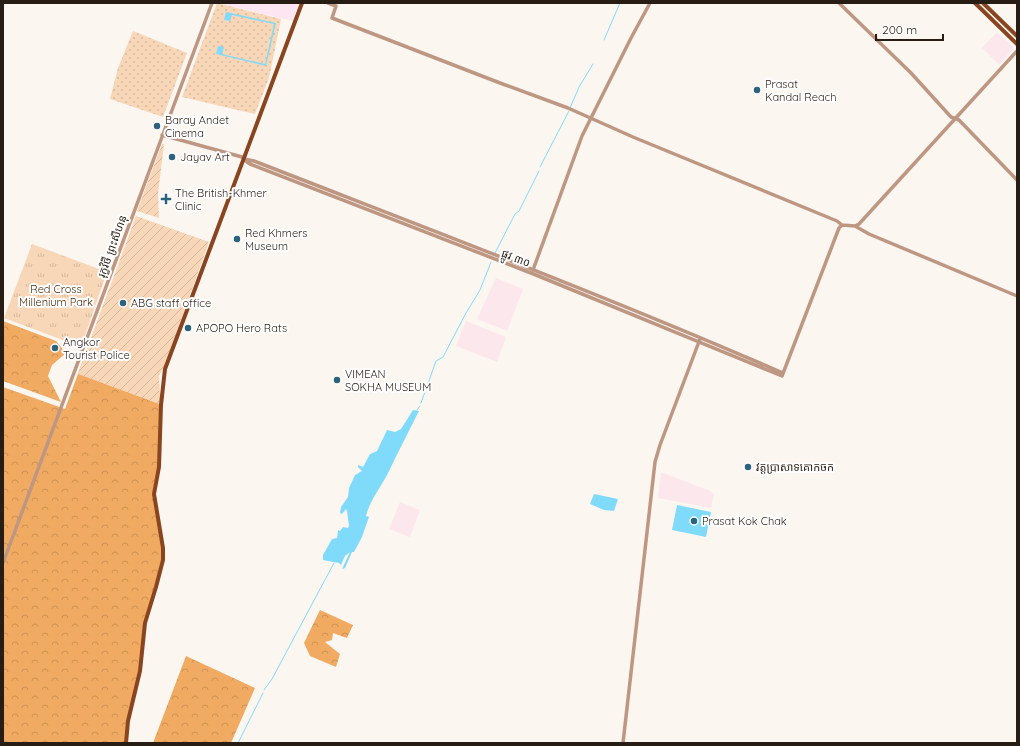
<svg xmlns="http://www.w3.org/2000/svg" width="1020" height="746" font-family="Quicksand,'Noto Sans Khmer',sans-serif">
<defs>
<pattern id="grass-dots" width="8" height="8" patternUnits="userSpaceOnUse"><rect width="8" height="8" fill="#f8d7b8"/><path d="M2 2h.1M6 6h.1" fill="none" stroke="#d5b89d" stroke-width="1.8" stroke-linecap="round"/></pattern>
<pattern id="forest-crowns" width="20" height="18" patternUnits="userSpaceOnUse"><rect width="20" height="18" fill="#f1aa62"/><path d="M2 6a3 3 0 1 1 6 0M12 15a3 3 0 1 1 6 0" fill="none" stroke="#cf9254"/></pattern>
<pattern id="park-tufts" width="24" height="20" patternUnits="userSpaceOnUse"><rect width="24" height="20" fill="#f8d7b8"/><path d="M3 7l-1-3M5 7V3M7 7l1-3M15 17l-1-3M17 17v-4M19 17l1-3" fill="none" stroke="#d5b89d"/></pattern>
<pattern id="garden-furrows" width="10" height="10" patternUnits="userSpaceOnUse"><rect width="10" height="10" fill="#f8d7b8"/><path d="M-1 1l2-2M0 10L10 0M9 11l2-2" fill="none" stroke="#d5b89d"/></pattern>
</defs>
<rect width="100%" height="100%" fill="#fcf6f1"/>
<path fill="#fce7ed" d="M997,32L1013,46L1012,50L999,65L982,48Z
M496,278L523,289L507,331L477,319Z
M466,321L506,337L497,362L456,346Z
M661,472L708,490L714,494L711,508L658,498Z
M400,502L420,510L410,537L389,529Z"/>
<path fill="#fde6f2" d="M217,3H299L293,21Z"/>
<path fill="url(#grass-dots)" d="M217,3L281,19L269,78L255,114L182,97Z
M133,31L187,53L163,117L110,99L118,68Z"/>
<path fill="url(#forest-crowns)" d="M109,290L163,367L159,375L161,454L155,488L163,554L145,623L138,682L131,707L126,743H3V387L65,409Z
M3,321L56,341L66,353L52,365L48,376L61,402L3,381Z
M320,610L353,625L347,638L333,633L332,640L325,642L340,654L336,667L310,656L304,643Z
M186,656L255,688L231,743H153Z"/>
<path fill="url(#park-tufts)" d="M32,244L107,272L81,347L4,318Z"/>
<path fill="url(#garden-furrows)" d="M162,144H164L158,194L159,218L137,211Z
M136,216L209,242L164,367L159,375V404L78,374Z"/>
<path fill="#80dbfb" d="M226,12L276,23L266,66L216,54L218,46L224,47L222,54L265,64L274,24L232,15L230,21L224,20Z
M413,410L419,411C409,431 399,450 390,469C383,485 370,499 366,516L369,517L362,537L354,552H352L345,568L342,569L350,552L345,556L341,565L339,563L323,560V555L332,539L337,538L338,530L340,531L343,527L348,528L349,526L347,511L346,509L342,514L340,513L341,507L348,497L349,488L355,475L362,471L358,467V465L363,467L370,454L377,451L387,430L395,432L401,429Z
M594,494L618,499L614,511L604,510L590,504Z
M677,505L711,512L706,537L672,530Z"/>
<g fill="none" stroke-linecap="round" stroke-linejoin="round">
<path stroke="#80dbfb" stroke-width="1" d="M604,40L620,3
M570,108L579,87L593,64
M540,167L569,111
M495,253L515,214L519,211L539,171
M421,403L436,361L443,357L466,313L480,290L491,262
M417,410L420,406
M264,690L272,679L334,563
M238,743L263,693"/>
<path stroke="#be9783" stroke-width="3.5" d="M328,3L336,6L332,18L500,83L568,108L633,137L837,221L842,225
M839,3L911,73L951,117L959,120L1017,180
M162,135L242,157L247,162L250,164L531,273L782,376L839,228L842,225L855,226L859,224L1017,51
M244,159L254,161C431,230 609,297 783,373
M855,226L869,234L1017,296
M533,270L582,136L631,38L650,3
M3,563L212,3
M623,743L655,462L660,445L700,339"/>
<path stroke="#884520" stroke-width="4" d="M975,3L1017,44
M983,3L1017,36
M126,743L128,721L140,671L145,623L156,587L163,560V548L154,494L159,467L161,405L165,369L302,3"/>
</g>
<g fill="#2b637d" stroke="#fff" stroke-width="1.5">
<circle cx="757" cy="90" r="4"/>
<circle cx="157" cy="126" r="4"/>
<circle cx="172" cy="157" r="4"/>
<path d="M164 193h4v4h4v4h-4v4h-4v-4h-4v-4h4z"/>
<circle cx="237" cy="239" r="4"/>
<circle cx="123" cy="303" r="4"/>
<circle cx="188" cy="328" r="4"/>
<circle cx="55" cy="348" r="4"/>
<circle cx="337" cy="380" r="4"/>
<circle cx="748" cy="467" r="4"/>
<circle cx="694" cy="521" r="4"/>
</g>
<g text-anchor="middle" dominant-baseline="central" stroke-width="4" stroke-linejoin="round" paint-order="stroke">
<g font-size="11" fill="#281d14" stroke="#fff" text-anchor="start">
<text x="765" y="84">Prasat<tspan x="765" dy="13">Kandal Reach</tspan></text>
<text x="165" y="120">Baray Andet<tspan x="165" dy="13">Cinema</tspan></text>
<text x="180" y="157">Jayav Art</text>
<text x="175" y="193">The British-Khmer<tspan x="175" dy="13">Clinic</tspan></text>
<text x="245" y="233">Red Khmers<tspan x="245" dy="13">Museum</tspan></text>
<text x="131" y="303">ABG staff office</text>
<text x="196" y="328">APOPO Hero Rats</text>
<text x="63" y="342">Angkor<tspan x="63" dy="13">Tourist Police</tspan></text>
<text x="345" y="374">VIMEAN<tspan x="345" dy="13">SOKHA MUSEUM</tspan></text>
<text x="756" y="467">វត្តប្រាសាទគោកចក</text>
<text x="702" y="521">Prasat Kok Chak</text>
</g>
<g font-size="11" fill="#281d14" stroke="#fff">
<text transform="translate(112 246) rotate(-70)">រុក្ខវិថី ព្រះសីហនុ</text>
<text transform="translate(516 258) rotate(21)">ផ្លូវ ៣០</text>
</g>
<g font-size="11" fill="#472b0c" stroke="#fff">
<text x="56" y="289">Red Cross<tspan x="56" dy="13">Millenium Park</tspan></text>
</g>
</g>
<rect width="1020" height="746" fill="none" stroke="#281d14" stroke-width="8"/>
<path d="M876 34v6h67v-6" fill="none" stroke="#281d14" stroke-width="2"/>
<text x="882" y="34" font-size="12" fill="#281d14" stroke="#ffffff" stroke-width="3" paint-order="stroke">200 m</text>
</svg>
